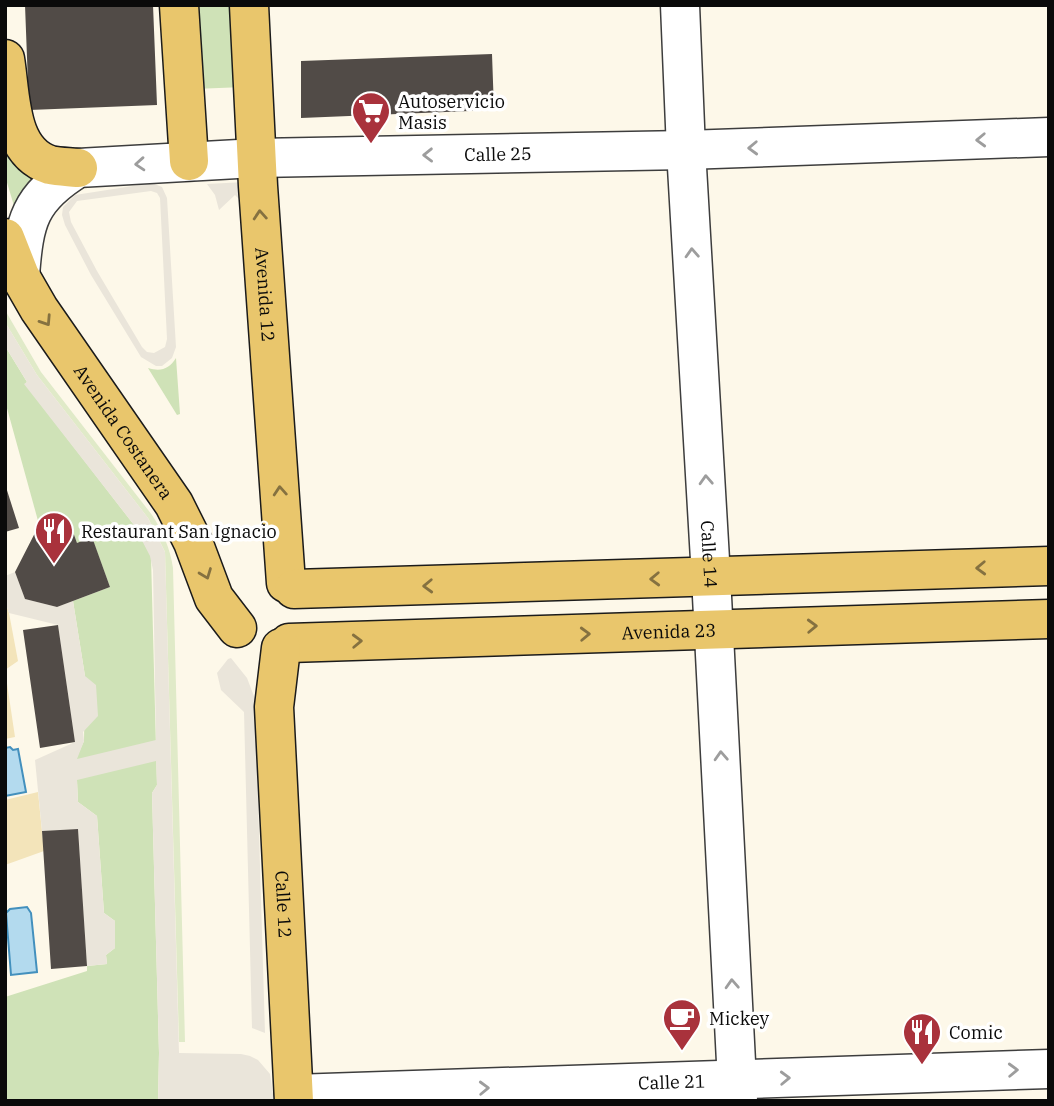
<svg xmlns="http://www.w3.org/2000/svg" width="1054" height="1106" font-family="'IBM Plex Serif',serif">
<rect width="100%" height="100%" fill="#fdf8e9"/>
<path fill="#cfe2b7" d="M190,5H239L244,87L194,89Z
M5,142L41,176L18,219L5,176Z
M5,346L27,382L25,384L134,525L151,556L157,785L152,793L159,1053L158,1101H5V997L87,971V966L107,964L106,955L115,948V921L104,913L97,816L78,802L76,759L84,741L85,676L73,601L110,587L92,538L77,543L68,518L40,528L5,401Z
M176,358L180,414L177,415L148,368C161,372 169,369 176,358Z"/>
<path fill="#f3e4ba" d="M5,601L9,613L18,661L5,670L15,737L5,739Z
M38,792L44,851L5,865V800Z"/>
<path fill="#e0eac8" d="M5,310L41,372L152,515C163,532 170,548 173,568L185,1042H179L165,552L148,518L37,375L5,322Z"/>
<path fill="#eae5da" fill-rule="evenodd" d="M245,182L248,208L235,195L219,210L215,195L207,184Z
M152,183L162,187L167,198L176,347L172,358L162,366H156L141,357L91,275L65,225L62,215L63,207L75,195ZM151,191L157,193L160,198L167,339L165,347L154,353L147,352L142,347L97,271L71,222L69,212L77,201Z
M5,322L37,375L148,518L165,552L179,1053L241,1054L250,1056L258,1060L270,1074L274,1101H158L159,1053L152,793L157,785L156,761L77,780L78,802L97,816L104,913L115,921V948L106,955L107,964L87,966L78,829L42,831L35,760L75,742L58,625L9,613L5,601V576L15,572L25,599L57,607L73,601L85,676L96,685L98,716L83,732L84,741L77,759L156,740L153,570L150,556L134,525L24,384L27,382L5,346Z
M231,658L247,678L255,699L265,1033L252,1028L244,712L221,690L217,673L228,659Z"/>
<path fill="#b3daee" stroke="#4390bd" stroke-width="2" d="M10,747L13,750L18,749L26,792L5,796V748Z
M27,907L31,913L37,972L11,975L6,913L10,909Z"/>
<path fill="#514b47" d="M25,5H153L157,105L29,110Z
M492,54L494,110L301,118V61Z
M5,484L19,528L5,532Z
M68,518L77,543L92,537L110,587L57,607L25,599L15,572L37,529Z
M58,625L75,742L40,748L23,630Z
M78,829L87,966L51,969L42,831Z"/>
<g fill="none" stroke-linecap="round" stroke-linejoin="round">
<defs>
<g id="minor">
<path id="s1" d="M680,5L686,150L711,577L738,1101"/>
<path id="s2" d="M20,276C24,221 29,198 78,168L257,158L686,150L1049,137"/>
<path id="s3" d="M294,1094L1049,1069"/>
</g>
<g id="major">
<path d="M179,5L189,161"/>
<path id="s4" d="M249,5L258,186L286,583"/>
<path d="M5,59C11,94 8,152 50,165C59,167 69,167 78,168"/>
<path id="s5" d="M5,238L20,276L39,309L174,504L193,542L214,598L237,628"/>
<path d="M294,589L1049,566"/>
<path id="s6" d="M289,643L1049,619"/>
<path id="s7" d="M281,648L274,707L294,1101"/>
</g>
</defs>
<use href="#minor" stroke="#3d3d3d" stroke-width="41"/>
<use href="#major" stroke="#1b1b1b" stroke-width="41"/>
<use href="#minor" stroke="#fff" stroke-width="38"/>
<use href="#major" stroke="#e9c66c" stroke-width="38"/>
</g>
<defs><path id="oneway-chevron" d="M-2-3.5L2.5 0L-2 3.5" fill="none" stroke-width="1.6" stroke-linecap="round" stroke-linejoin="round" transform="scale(1.75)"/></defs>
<g stroke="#9d9d9d">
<use href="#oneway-chevron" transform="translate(981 140) rotate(178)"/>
<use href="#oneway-chevron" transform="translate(753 148) rotate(178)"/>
<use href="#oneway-chevron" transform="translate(428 155) rotate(179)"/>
<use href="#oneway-chevron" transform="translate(140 164) rotate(176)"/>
<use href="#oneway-chevron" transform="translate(692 253) rotate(-93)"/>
<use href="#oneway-chevron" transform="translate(706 480) rotate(-93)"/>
<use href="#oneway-chevron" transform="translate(721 756) rotate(-93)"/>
<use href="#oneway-chevron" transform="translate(732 984) rotate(-93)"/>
<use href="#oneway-chevron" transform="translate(1013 1070) rotate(-2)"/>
<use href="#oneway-chevron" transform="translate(785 1078) rotate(-2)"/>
<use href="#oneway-chevron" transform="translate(484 1088) rotate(-2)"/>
</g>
<g stroke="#857140">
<use href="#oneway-chevron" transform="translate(260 215) rotate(-94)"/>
<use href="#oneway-chevron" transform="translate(46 321) rotate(57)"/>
<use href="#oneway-chevron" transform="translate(280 491) rotate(-94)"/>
<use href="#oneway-chevron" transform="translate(981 568) rotate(178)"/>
<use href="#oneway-chevron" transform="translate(206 574) rotate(69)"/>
<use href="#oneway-chevron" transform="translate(655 579) rotate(178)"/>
<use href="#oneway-chevron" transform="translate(428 586) rotate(178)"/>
<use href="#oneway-chevron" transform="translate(812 626) rotate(-2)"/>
<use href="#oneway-chevron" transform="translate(585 634) rotate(-2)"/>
<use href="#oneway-chevron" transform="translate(357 641) rotate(-2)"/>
</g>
<defs>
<symbol id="supermarket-pin" viewBox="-11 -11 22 30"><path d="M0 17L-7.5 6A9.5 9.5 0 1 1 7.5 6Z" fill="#a9323c" stroke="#fff"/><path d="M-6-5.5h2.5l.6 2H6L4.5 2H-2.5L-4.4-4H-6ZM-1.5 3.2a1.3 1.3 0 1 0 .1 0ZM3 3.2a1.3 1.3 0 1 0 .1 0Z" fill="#fff"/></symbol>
<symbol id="restaurant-pin" viewBox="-11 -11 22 30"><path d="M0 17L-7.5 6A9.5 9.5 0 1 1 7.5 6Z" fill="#a9323c" stroke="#fff"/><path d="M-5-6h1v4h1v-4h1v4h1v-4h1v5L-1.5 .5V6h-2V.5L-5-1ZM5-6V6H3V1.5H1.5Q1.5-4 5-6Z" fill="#fff"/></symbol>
<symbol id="cafe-pin" viewBox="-11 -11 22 30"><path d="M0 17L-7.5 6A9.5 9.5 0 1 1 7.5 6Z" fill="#a9323c" stroke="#fff"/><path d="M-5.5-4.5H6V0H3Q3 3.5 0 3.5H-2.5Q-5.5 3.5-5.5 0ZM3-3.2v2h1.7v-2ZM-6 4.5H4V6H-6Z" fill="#fff"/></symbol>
</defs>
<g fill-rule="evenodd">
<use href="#supermarket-pin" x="349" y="89" width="44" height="60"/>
<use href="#restaurant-pin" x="32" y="509" width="44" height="60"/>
<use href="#cafe-pin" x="660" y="996" width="44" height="60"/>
<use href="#restaurant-pin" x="900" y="1010" width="44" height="60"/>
</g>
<g text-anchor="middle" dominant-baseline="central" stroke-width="7" stroke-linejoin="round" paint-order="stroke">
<g font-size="18" fill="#0a0a0a" stroke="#fff" text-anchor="start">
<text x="398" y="101">Autoservicio<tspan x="398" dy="21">Masis</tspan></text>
<text x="81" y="531">Restaurant San Ignacio</text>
<text x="709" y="1018">Mickey</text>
<text x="949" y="1032">Comic</text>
</g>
<g font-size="18" fill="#0a0a0a" stroke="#fff">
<text stroke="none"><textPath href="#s2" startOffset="550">Calle 25</textPath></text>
<text stroke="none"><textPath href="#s4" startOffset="290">Avenida 12</textPath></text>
<text stroke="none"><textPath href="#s5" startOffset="228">Avenida Costanera</textPath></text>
<text stroke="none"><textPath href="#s1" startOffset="550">Calle 14</textPath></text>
<text stroke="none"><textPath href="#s6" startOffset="380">Avenida 23</textPath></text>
<text stroke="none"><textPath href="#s7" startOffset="257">Calle 12</textPath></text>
<text stroke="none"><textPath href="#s3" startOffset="378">Calle 21</textPath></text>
</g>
</g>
<rect width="1054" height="1106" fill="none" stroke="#0a0a0a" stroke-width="14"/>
</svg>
